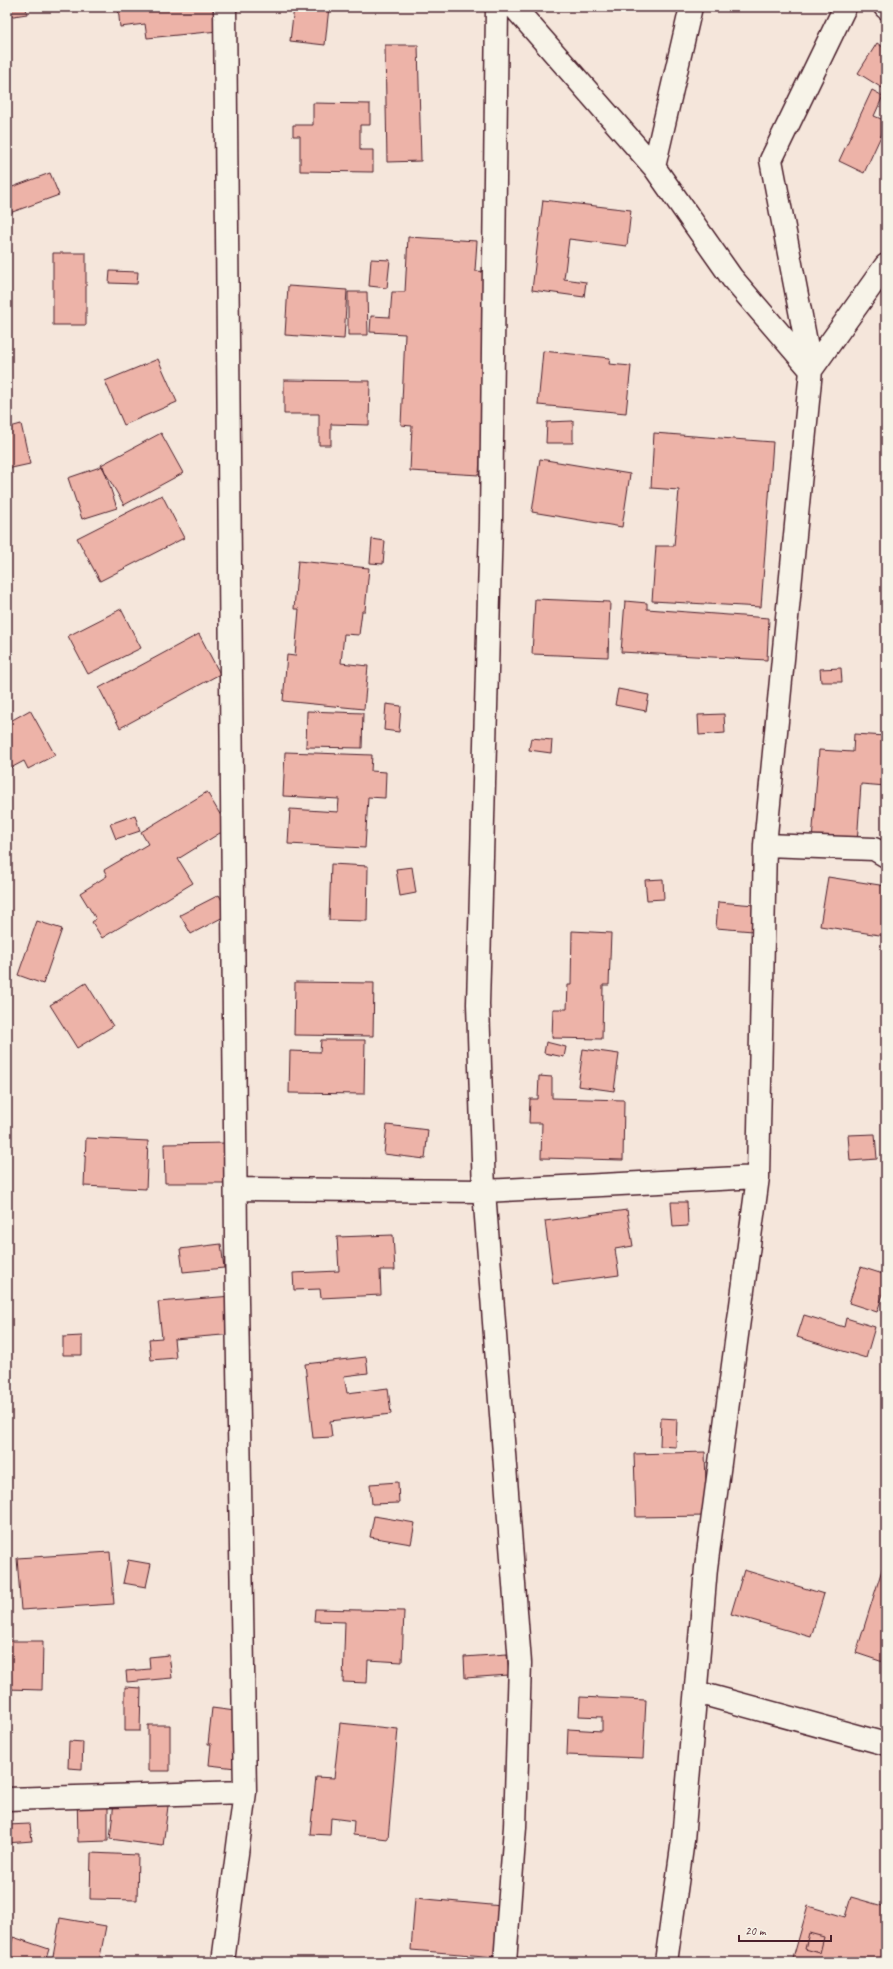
<svg xmlns="http://www.w3.org/2000/svg" width="893" height="1969" font-family="Caveat,sans-serif">
<rect width="100%" height="100%" fill="#f5e6db"/>
<filter id="ink" filterUnits="userSpaceOnUse"><feTurbulence type="fractalNoise" baseFrequency=".025" numOctaves="2"/><feDisplacementMap in="SourceGraphic" scale="8" xChannelSelector="R" yChannelSelector="G"/><feConvolveMatrix kernelMatrix="1 2 1 2 8 2 1 2 1" color-interpolation-filters="sRGB"/></filter>
<g filter="url(#ink)">
<path fill="#edb3a8" stroke="#4a1f2b" d="M7,7H26L27,14L7,17Z
M118,7H216L218,31L147,38L145,24L120,27Z
M294,7H329L325,45L290,41Z
M877,43L886,49V81L882,88L858,73Z
M385,45H418L421,161L387,162Z
M872,90L883,96L874,116L886,121V125L864,173L839,161Z
M313,103L370,104V125H360V150H373V172L300,171V136H293V125H313Z
M50,173L59,195L7,214V189Z
M543,200L631,210L627,246L569,239L564,279L586,282L584,297L532,290Z
M408,237L477,241L475,271L490,272L479,475L410,471L412,426L401,425L405,334L370,332L371,316L390,317L392,292H405Z
M53,253H86V325H53Z
M371,259L390,260L387,288L369,286Z
M110,271L138,272L137,284L109,283Z
M288,286L347,290L344,339L285,335Z
M348,292H367L368,335H348Z
M543,351L610,358L609,364L631,366L626,413L538,405Z
M158,359L177,402L124,425L105,381Z
M284,380L370,381L369,425L331,424V445H319V414H284Z
M573,421V443H546L547,422Z
M21,424L30,464L7,469V428Z
M161,433L183,473L124,505L101,465Z
M654,433L773,442L761,607L652,601L656,546H674L679,490L651,488Z
M540,459L630,474L622,527L532,512Z
M103,466L117,508L82,519L68,478Z
M162,495L184,538L100,581L77,538Z
M372,539L385,541L383,564L370,563Z
M298,561L369,568L365,611H362L359,635L344,634L341,663L368,666L364,709L283,701L287,655L295,656L299,609H294Z
M535,599L610,602L608,657L532,654Z
M625,601L647,603V609L769,618L767,660L621,652Z
M121,609L141,648L88,674L68,636Z
M199,634L220,674L120,728L99,688Z
M841,668L842,682H821L820,669Z
M618,689L649,695L646,711L615,705Z
M386,704L401,706L399,732L384,730Z
M30,710L55,755L28,769L24,761L7,770V723Z
M307,711L363,713L362,748L306,747Z
M724,714L725,733L699,735L698,715Z
M854,734L886,736V786L861,784L857,844L812,841L819,750L853,752Z
M531,738L552,740L551,753L529,750Z
M285,752L372,755L371,771L386,772L385,798L368,797L365,848L288,844L290,809L338,812L339,799L283,796Z
M207,792L228,828L178,859L193,883L102,938L92,922L96,919L80,893L107,876L104,870L148,844L141,832Z
M135,815L140,831L116,839L110,824Z
M331,864L368,866L367,921L329,920Z
M412,867L416,893L400,896L396,869Z
M828,877L886,886V936L820,926Z
M663,879L664,899L647,900L645,880Z
M219,895L229,914L191,934L180,915Z
M718,902L755,905L753,931L716,928Z
M37,921L62,929L43,984L18,975Z
M572,931L611,933L609,985H603L602,1039L552,1038L553,1009H567L568,985H571Z
M295,982L374,983L373,1036L294,1035Z
M86,983L113,1026L77,1048L50,1005Z
M321,1040H365L364,1094L289,1093L290,1051L320,1052Z
M546,1042L566,1047L564,1057L544,1053Z
M583,1049L619,1054L614,1091L578,1086Z
M539,1076L552,1077V1098L624,1100L623,1160L541,1158L542,1123H529L530,1099H538Z
M387,1125L428,1130L425,1159L384,1154Z
M875,1134L877,1159L850,1161L848,1135Z
M86,1138L148,1141L146,1189L84,1186Z
M228,1143V1183H165L164,1144Z
M671,1202H687L688,1226L673,1227Z
M627,1210L633,1246L615,1249L619,1275L553,1284L545,1221Z
M393,1235L395,1270H380L381,1295L321,1298L320,1289L294,1290L293,1273L339,1271L337,1237Z
M221,1244L224,1268L183,1272L180,1249Z
M861,1267L886,1275V1285L877,1312L849,1303Z
M232,1296L235,1334L174,1339L176,1358L151,1360L149,1339L162,1338L158,1302Z
M804,1315L844,1327L846,1318L875,1327L866,1358L797,1337Z
M82,1336V1355H63V1337Z
M366,1357L368,1373L344,1376L347,1393L388,1388L391,1414L330,1421L332,1437L313,1438L305,1364Z
M661,1418L677,1419L676,1447L660,1446Z
M705,1452L707,1516L636,1517L634,1454Z
M398,1482L399,1503L372,1504L370,1484Z
M374,1516L415,1523L411,1544L370,1537Z
M110,1552L114,1604L21,1610L17,1558Z
M128,1560L151,1564L146,1587L123,1583Z
M885,1560H886V1663L856,1653Z
M744,1570L824,1594L811,1637L731,1614Z
M315,1609L404,1611L402,1662L368,1660L367,1683L343,1682L345,1622L314,1621Z
M7,1641H43L42,1690L7,1689Z
M507,1654L509,1675L465,1678L464,1657Z
M169,1655L172,1678L127,1682L126,1671L150,1669L149,1657Z
M125,1687L141,1688L140,1731H125Z
M580,1697L646,1700L643,1758L567,1755L568,1729L602,1731V1717L579,1716Z
M212,1708L243,1712L236,1768L209,1765L211,1744H208Z
M340,1723L398,1729L388,1839L353,1835L354,1821L331,1818L330,1835L310,1834L316,1777L334,1778Z
M148,1725H170V1771H148Z
M69,1741L83,1742L82,1769L68,1768Z
M77,1790H108V1841L78,1842Z
M115,1792L169,1798L163,1846L110,1839Z
M30,1824L32,1841L7,1843V1825Z
M91,1853L138,1855L137,1900L90,1899Z
M851,1897L886,1907V1962H792L808,1906L845,1917Z
M415,1898L502,1906L497,1957L411,1950Z
M60,1918L106,1926L99,1962H52Z
M809,1933L824,1937L820,1953L805,1949Z
M13,1937L49,1949L45,1962H7Z"/>
<g fill="none" stroke-linecap="round" stroke-linejoin="round">
<defs>
<path id="minor" d="M497,7L491,522L478,1004L484,1191L520,1663L515,1827L505,1962
M514,7L654,167L732,278L811,370
M885,7L886,8
M654,167L691,7
M811,368L771,160L845,7
M765,845L874,849L886,856
M236,1189L484,1191L758,1177
M696,1692L886,1744
M7,1799L245,1792
M223,1962L245,1792L236,1240L225,7
M666,1962L683,1840L706,1568L758,1177L765,845L811,370L886,265"/>
</defs>
<use href="#minor" stroke="#4a1f2b" stroke-width="25"/>
<use href="#minor" stroke="#f7f3e8" stroke-width="22"/>
</g>
</g>
<rect width="893" height="1969" fill="none" stroke="#f7f3e8" stroke-width="24"/>
<rect x="12" y="12" width="869" height="1945" fill="none" stroke="#4a1f2b" stroke-width="1.5" filter="url(#ink)"/>
<path d="M739 1935v6h92v-6" fill="none" stroke="#4a1f2b" stroke-width="2"/>
<text x="745" y="1935" font-size="12" fill="#4a1f2b" stroke="#f7f3e8" stroke-width="3" paint-order="stroke">20 m</text>
</svg>
